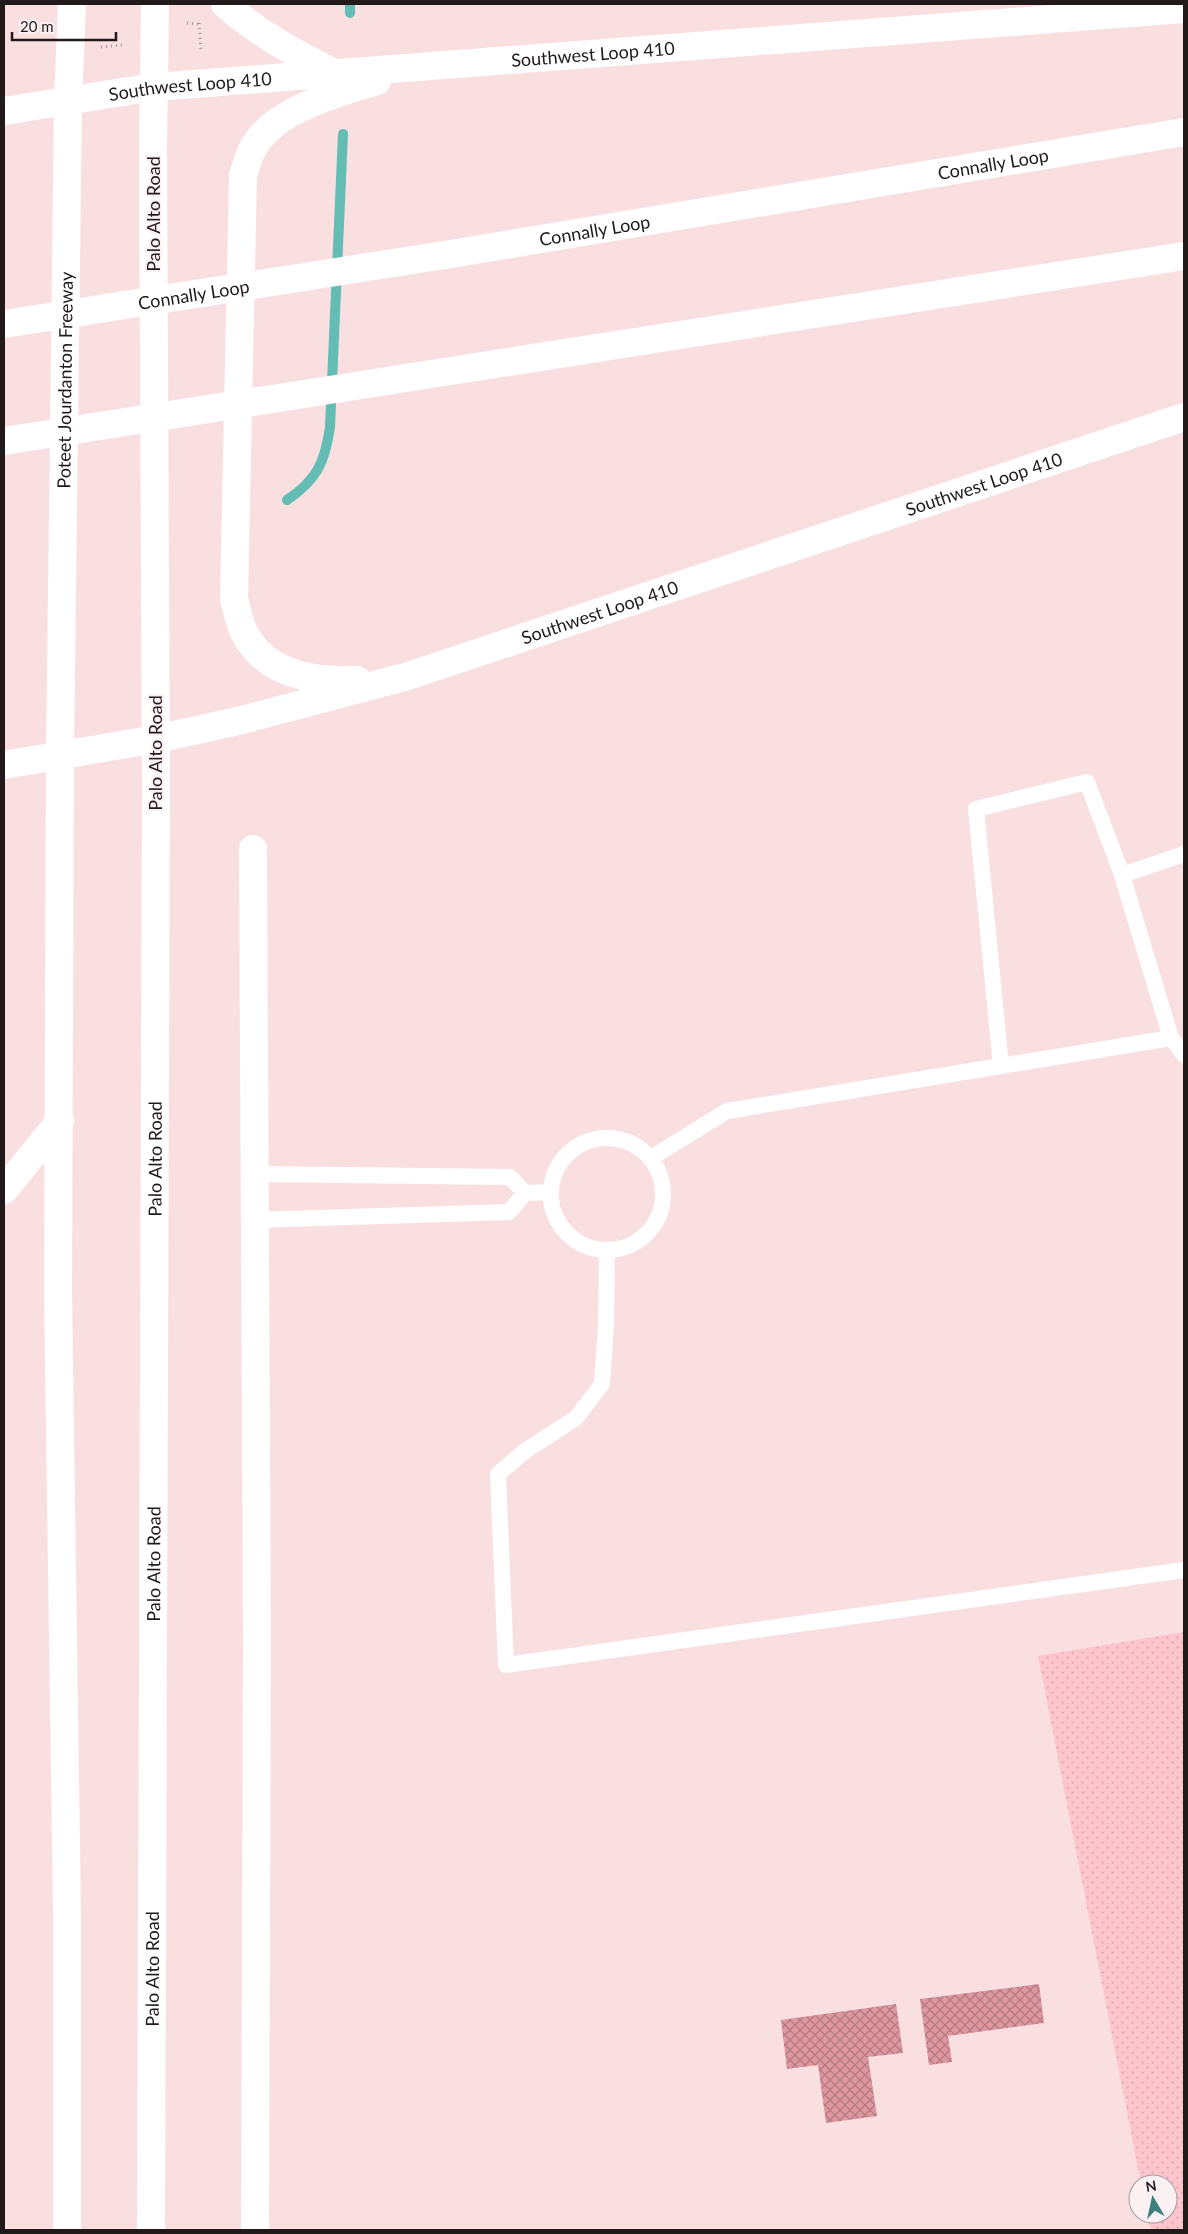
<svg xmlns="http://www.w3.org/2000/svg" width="1188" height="2234" font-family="Lato,sans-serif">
<defs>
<pattern id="grass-dots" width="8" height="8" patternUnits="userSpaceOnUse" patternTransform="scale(1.25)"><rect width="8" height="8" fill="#ffc5cc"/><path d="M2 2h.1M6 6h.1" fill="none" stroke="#daa9af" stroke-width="1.8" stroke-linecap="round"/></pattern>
<pattern id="building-cross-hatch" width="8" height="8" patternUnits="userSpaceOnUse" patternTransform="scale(1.25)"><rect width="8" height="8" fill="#de969f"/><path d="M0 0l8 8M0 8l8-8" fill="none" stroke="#b47a81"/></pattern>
</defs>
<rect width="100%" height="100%" fill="#fadfe1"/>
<path fill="url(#grass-dots)" d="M1184,1632V2230H1151L1147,2214H1168V2184H1141L1038,1656Z"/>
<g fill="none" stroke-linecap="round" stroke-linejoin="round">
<path stroke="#64bdb5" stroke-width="10" d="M350,13V4
M287,500C317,480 325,462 330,427L343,134"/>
</g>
<path fill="url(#building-cross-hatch)" d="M1039,1984L1044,2023L948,2036L952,2062L929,2065L920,1999Z
M896,2004L903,2053L868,2057L877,2116L826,2123L818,2065L787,2069L781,2020Z"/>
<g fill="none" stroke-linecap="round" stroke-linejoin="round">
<path stroke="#a79395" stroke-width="3" stroke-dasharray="1 4" stroke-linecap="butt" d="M187,23L199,24
M199,23L201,50
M101,47L122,45"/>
<path stroke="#fff" stroke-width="16" d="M1122,875L1171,1038
M1001,1066L1171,1038L1184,1055
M551 1194a56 56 0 1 1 112 0a56 56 0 1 1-112 0Z
M651,1158L727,1111L1001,1066L976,809L1087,782L1122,875L1184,854
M254,1174L510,1177L525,1193
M255,1220L509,1212L525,1193L551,1192
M607,1250L606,1325L602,1384L576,1418L525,1451L498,1474L506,1665L1184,1570"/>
<path stroke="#fff" stroke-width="28" d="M253,849L257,1639L255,2230
M4,1190L60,1121"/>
<g stroke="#fff" stroke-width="28">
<path id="s1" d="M4,111L154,87L1184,9"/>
<path d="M357,680C314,682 265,675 244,632C239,622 237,609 234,599L243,175C246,167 248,158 252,150C271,110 338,93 377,81"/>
<path id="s2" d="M4,765L156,739L238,721L405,677L1184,417"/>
</g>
<g stroke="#fff" stroke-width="28">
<path d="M225,4C258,34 295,53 334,73"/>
<path id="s3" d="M67,2230V1914L58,1292L60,756L68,102L72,4"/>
<path id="s4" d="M151,2230L156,787L153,150L155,4"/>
</g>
<g stroke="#fff" stroke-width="28">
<path id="s5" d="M4,324L451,254L1184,132"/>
<path d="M4,441L1184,256"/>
</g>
</g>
<g text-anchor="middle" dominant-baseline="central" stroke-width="4" stroke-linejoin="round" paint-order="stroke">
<g font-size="18" fill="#22191a" stroke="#fcf1f2">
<text stroke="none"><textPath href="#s1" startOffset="592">Southwest Loop 410</textPath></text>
<text stroke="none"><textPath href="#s1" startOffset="188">Southwest Loop 410</textPath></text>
<text stroke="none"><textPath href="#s5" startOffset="1002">Connally Loop</textPath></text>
<text transform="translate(153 214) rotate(-90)">Palo Alto Road</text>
<text stroke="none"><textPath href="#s5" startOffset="598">Connally Loop</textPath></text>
<text stroke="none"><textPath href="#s5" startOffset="192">Connally Loop</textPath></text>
<text stroke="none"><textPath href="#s3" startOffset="1850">Poteet Jourdanton Freeway</textPath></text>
<text stroke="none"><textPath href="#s2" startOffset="1021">Southwest Loop 410</textPath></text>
<text stroke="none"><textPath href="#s2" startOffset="616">Southwest Loop 410</textPath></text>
<text transform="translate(155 753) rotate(-90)">Palo Alto Road</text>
<text stroke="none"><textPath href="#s4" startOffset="1071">Palo Alto Road</textPath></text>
<text stroke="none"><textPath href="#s4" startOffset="666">Palo Alto Road</textPath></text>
<text stroke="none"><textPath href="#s4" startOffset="261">Palo Alto Road</textPath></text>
</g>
</g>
<rect width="1188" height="2234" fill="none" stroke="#22191a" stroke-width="10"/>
<g transform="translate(1153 2199) rotate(351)"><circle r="24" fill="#fcf1f2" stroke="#a59b9c"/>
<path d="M0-4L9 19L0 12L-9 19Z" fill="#39817a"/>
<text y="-8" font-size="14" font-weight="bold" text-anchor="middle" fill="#22191a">N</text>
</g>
<path d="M12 32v8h104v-8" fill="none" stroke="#22191a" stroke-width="2.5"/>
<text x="20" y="32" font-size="15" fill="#22191a" stroke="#fcf1f2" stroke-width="4" paint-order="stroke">20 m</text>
</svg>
